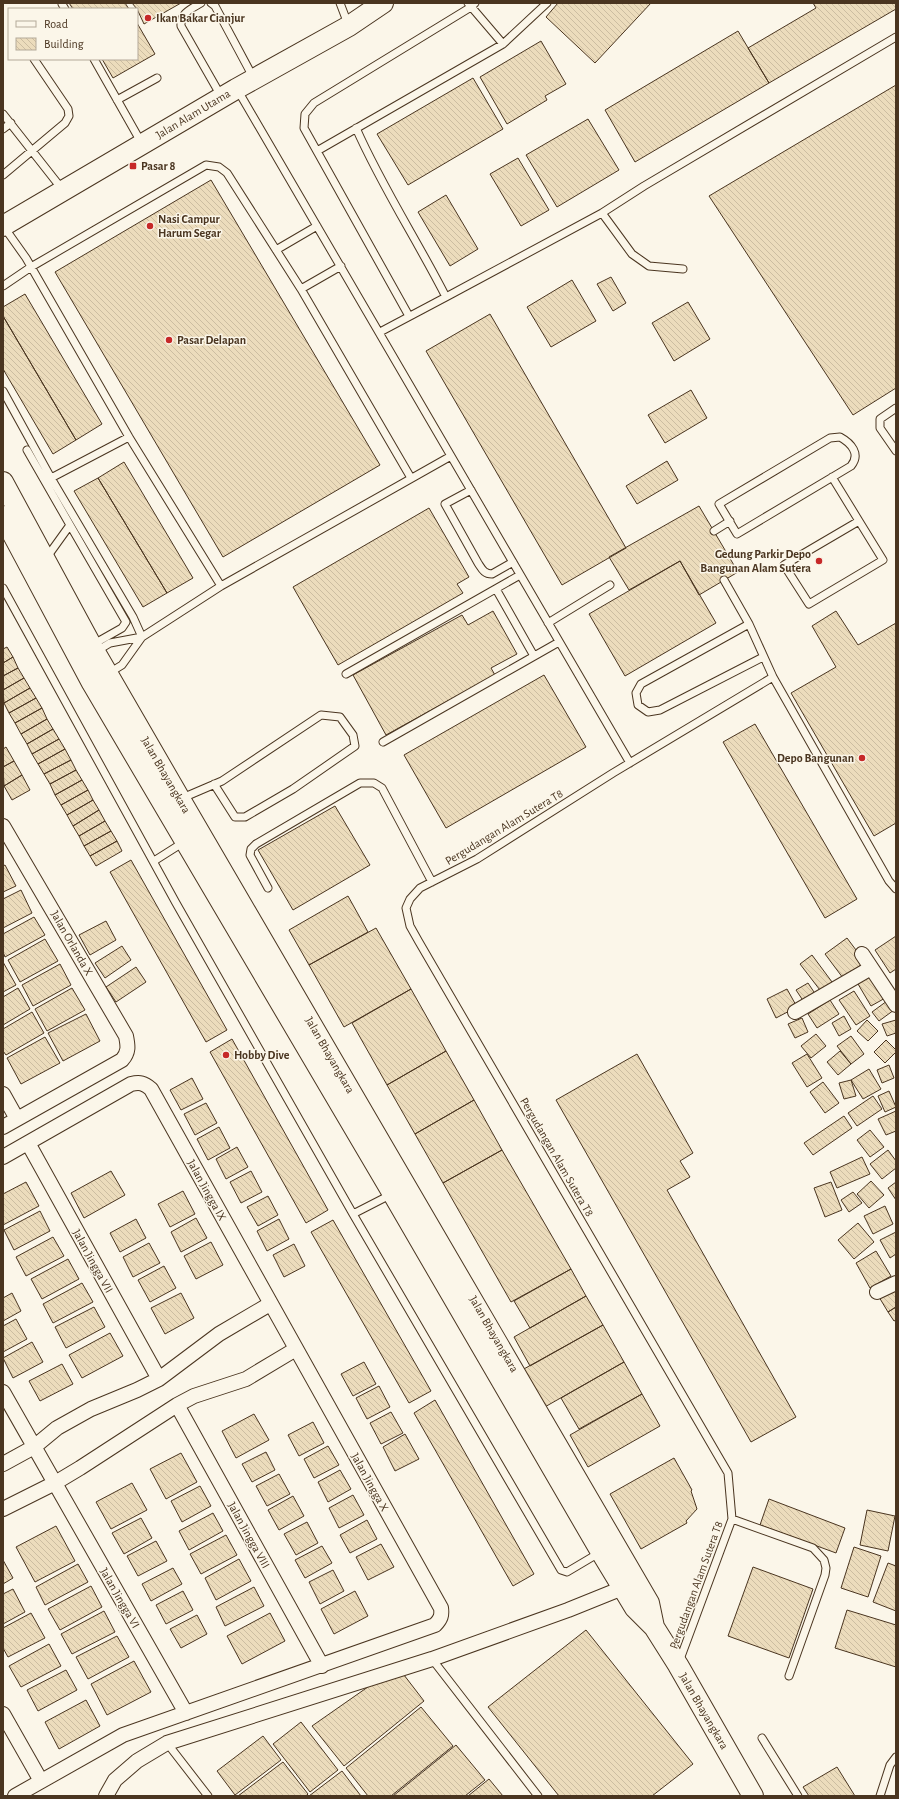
<svg xmlns="http://www.w3.org/2000/svg" width="899" height="1799" font-family="'Alegreya Sans',sans-serif">
<defs>
<pattern id="building-back-hatch" width="6" height="6" patternUnits="userSpaceOnUse"><rect width="6" height="6" fill="#ecdcbc"/><path d="M-1 5l2 2M0 0l6 6M5-1l2 2" fill="none" stroke="#ccbda1"/></pattern>
</defs>
<rect width="100%" height="100%" fill="#fbf6e9"/>
<path fill="url(#building-back-hatch)" stroke="#4a3520" d="M69,3H125L129,9H73Z
M132,3H181L144,24L137,9Z
M558,3H651L595,63L546,17Z
M813,3H896V9L769,83L748,48L816,8Z
M137,23L155,54L113,78L102,59H137Z
M738,31L769,83L635,162L605,110Z
M541,41L566,84L545,96L547,100L507,124L480,77Z
M473,78L503,129L408,185L377,134Z
M896,85V388L853,415L709,196Z
M588,119L619,170L557,207L526,155Z
M518,158L549,210L521,226L490,174Z
M211,180L380,465L223,557L55,272Z
M446,195L478,249L450,266L418,212Z
M611,277L626,303L613,311L597,284Z
M572,280L596,321L551,347L527,307Z
M25,294L102,424L76,440L3,316V307Z
M688,302L710,339L674,361L652,323Z
M490,314L626,548L562,585L426,351Z
M3,316L76,440L53,454L3,369Z
M691,390L707,418L665,443L648,415Z
M667,461L678,480L637,504L626,486Z
M124,462L193,578L167,593L98,478Z
M98,478L167,593L143,607L74,491Z
M699,506L738,572L699,595L680,561L629,590L609,557Z
M429,508L469,577L457,584L463,593L338,665L293,587Z
M680,561L716,623L625,676L589,614Z
M493,611L517,654L491,668L495,675L386,735L353,675L462,615L468,625Z
M836,611L858,645L896,623V823L874,836L791,693L836,667L812,626Z
M7,647L13,657L3,663V649Z
M13,657L18,668L3,676V663Z
M18,668L24,678L3,690V676Z
M544,675L586,747L446,828L404,755Z
M24,678L30,688L4,703L3,690Z
M30,688L36,698L9,713L4,703Z
M36,698L42,708L15,723L9,713Z
M42,708L47,719L21,734L15,723Z
M47,719L53,729L27,744L21,734Z
M755,724L857,899L825,918L723,742Z
M53,729L59,739L32,754L27,744Z
M59,739L65,749L38,764L32,754Z
M6,747L14,761L3,767V749Z
M65,749L71,760L44,774L38,764Z
M71,760L76,770L50,784L44,774Z
M14,761L22,775L4,786L3,767Z
M76,770L82,780L55,795L50,784Z
M22,775L30,790L12,800L4,786Z
M82,780L88,790L61,805L55,795Z
M88,790L93,800L67,815L61,805Z
M93,800L99,810L73,826L67,815Z
M335,806L370,865L293,910L258,850Z
M99,810L105,821L79,836L73,826Z
M105,821L111,831L84,846L79,836Z
M111,831L117,841L90,856L84,846Z
M117,841L122,851L96,866L90,856Z
M131,860L227,1030L206,1042L110,872Z
M5,865L16,886L3,892V866Z
M21,890L32,913L3,928V899Z
M348,896L368,932L309,965L289,930Z
M34,917L45,935L5,957L3,952V934Z
M106,921L116,940L90,955L79,935Z
M376,928L411,989L344,1027L309,965Z
M896,936V969L890,973L875,950Z
M847,938L865,962L843,978L825,954Z
M45,939L58,961L20,982L8,960Z
M122,946L131,960L105,978L95,963Z
M812,955L835,986L823,994L800,964Z
M3,962L16,985L3,992Z
M60,964L71,985L33,1006L22,985Z
M136,967L146,982L116,1002L106,987Z
M873,974L887,997L871,1006L858,984Z
M808,983L816,995L804,1002L796,990Z
M18,988L30,1009L3,1025V997Z
M72,988L85,1010L47,1031L35,1009Z
M411,989L446,1051L387,1085L352,1023Z
M787,989L797,1007L776,1018L767,999Z
M854,991L870,1016L856,1025L839,1000Z
M830,1000L839,1014L817,1028L808,1014Z
M887,1001L894,1010L879,1021L872,1012Z
M32,1012L44,1033L6,1055L3,1051V1029Z
M86,1014L100,1041L63,1061L48,1033Z
M844,1016L851,1029L839,1036L832,1023Z
M802,1018L808,1032L795,1038L788,1024Z
M867,1020L878,1031L868,1041L857,1031Z
M896,1020V1033L887,1036L882,1024Z
M816,1034L826,1046L811,1058L801,1046Z
M851,1036L864,1054L851,1064L837,1046Z
M45,1037L60,1063L21,1084L7,1058Z
M232,1039L328,1210L306,1223L210,1052Z
M886,1040L896,1050V1052L885,1063L874,1052Z
M446,1051L474,1100L415,1134L387,1085Z
M840,1051L851,1064L838,1075L827,1062Z
M637,1054L693,1153L680,1161L690,1177L667,1190L796,1417L751,1442L556,1100Z
M807,1054L822,1078L807,1087L792,1063Z
M889,1065L894,1078L882,1083L877,1070Z
M869,1069L881,1089L863,1099L851,1080Z
M192,1078L203,1099L181,1110L170,1090Z
M851,1080L856,1096L844,1099L839,1083Z
M823,1082L839,1103L825,1113L810,1092Z
M889,1091L896,1107L885,1112L878,1096Z
M873,1096L882,1109L857,1126L848,1113Z
M474,1100L502,1150L443,1183L415,1134Z
M206,1103L217,1123L195,1135L184,1114Z
M896,1111V1131L886,1135L878,1119Z
M844,1116L852,1128L813,1155L804,1143Z
M219,1127L230,1148L208,1160L197,1139Z
M870,1130L884,1147L870,1157L857,1140Z
M237,1147L248,1167L226,1179L216,1159Z
M502,1150L571,1269L511,1302L443,1183Z
M888,1150L896,1161V1168L882,1179L870,1164Z
M862,1157L870,1174L837,1188L830,1172Z
M111,1171L125,1195L84,1218L71,1193Z
M251,1171L262,1192L241,1203L230,1182Z
M871,1181L884,1195L869,1208L857,1194Z
M26,1182L39,1206L3,1225V1194Z
M831,1182L842,1210L825,1217L814,1188Z
M896,1182V1200L888,1188Z
M183,1191L195,1214L170,1227L158,1204Z
M853,1192L862,1203L849,1212L841,1200Z
M268,1196L278,1215L258,1226L247,1207Z
M885,1206L893,1224L873,1234L864,1216Z
M40,1211L50,1231L14,1250L4,1230Z
M196,1218L207,1238L181,1252L171,1232Z
M136,1219L146,1238L120,1252L110,1233Z
M279,1219L289,1239L267,1251L257,1231Z
M333,1220L431,1391L409,1403L311,1232Z
M858,1223L874,1242L854,1259L838,1240Z
M896,1232V1254L890,1258L880,1240Z
M53,1237L64,1256L26,1276L16,1257Z
M211,1242L223,1265L196,1279L184,1256Z
M149,1243L160,1263L133,1277L123,1257Z
M294,1244L305,1266L284,1277L273,1255Z
M876,1251L891,1276L870,1288L856,1263Z
M68,1259L79,1279L42,1299L31,1279Z
M164,1266L176,1288L150,1302L138,1280Z
M571,1269L586,1296L530,1328L514,1301Z
M82,1283L93,1302L53,1323L43,1304Z
M896,1287V1307L888,1312L879,1297Z
M12,1293L21,1311L3,1321V1298Z
M181,1293L194,1318L165,1334L151,1308Z
M586,1296L603,1325L530,1366L514,1337Z
M94,1307L105,1327L66,1348L55,1327Z
M896,1307V1320L894,1321L888,1312Z
M16,1319L27,1339L3,1352V1326Z
M603,1325L624,1362L543,1408L522,1370Z
M110,1333L123,1356L82,1378L69,1355Z
M32,1342L43,1362L13,1378L3,1358Z
M364,1362L376,1384L353,1396L341,1374Z
M624,1362L642,1394L579,1429L561,1398Z
M62,1364L73,1384L40,1401L29,1381Z
M379,1386L390,1407L367,1419L356,1398Z
M642,1394L660,1426L588,1467L570,1435Z
M435,1400L534,1574L513,1586L414,1413Z
M391,1412L403,1433L381,1444L370,1423Z
M254,1414L269,1440L236,1458L222,1431Z
M313,1422L324,1443L299,1456L288,1435Z
M405,1434L419,1459L395,1471L383,1447Z
M328,1446L339,1465L314,1478L304,1459Z
M266,1452L275,1470L252,1482L242,1464Z
M181,1453L197,1482L166,1499L150,1469Z
M674,1458L692,1490L691,1491L697,1509L686,1521L687,1523L641,1549L610,1494Z
M340,1470L351,1489L328,1502L318,1482Z
M279,1474L290,1494L267,1506L256,1486Z
M132,1483L147,1510L111,1529L96,1502Z
M200,1486L211,1506L182,1522L171,1501Z
M353,1495L364,1515L339,1528L329,1508Z
M293,1496L304,1516L279,1530L268,1510Z
M769,1499L845,1528L836,1553L760,1525Z
M867,1510L895,1516L888,1551L860,1545Z
M213,1513L223,1531L189,1550L179,1531Z
M141,1518L152,1538L124,1554L112,1533Z
M367,1520L377,1539L350,1553L340,1535Z
M307,1522L318,1543L296,1555L284,1534Z
M56,1526L75,1561L35,1582L16,1547Z
M226,1535L237,1555L201,1574L190,1554Z
M156,1541L167,1561L138,1576L127,1556Z
M381,1544L394,1567L368,1580L356,1557Z
M322,1546L332,1563L305,1578L295,1560Z
M854,1547L881,1556L868,1597L841,1588Z
M239,1559L251,1581L216,1600L205,1578Z
M3,1560L13,1578L3,1584Z
M888,1563L896,1566V1611L873,1602Z
M78,1564L88,1582L45,1605L36,1587Z
M753,1567L813,1589L789,1658L728,1636Z
M173,1568L182,1584L151,1601L142,1584Z
M333,1570L344,1591L320,1604L309,1582Z
M91,1586L102,1607L60,1630L48,1609Z
M254,1587L264,1606L225,1626L216,1607Z
M13,1589L25,1612L3,1624V1594Z
M183,1591L193,1610L166,1624L156,1605Z
M355,1591L368,1616L334,1634L321,1609Z
M847,1610L896,1625V1667L835,1648Z
M104,1611L115,1632L72,1654L61,1634Z
M31,1613L45,1638L8,1657L3,1648V1628Z
M270,1613L285,1641L242,1664L227,1636Z
M197,1615L207,1634L181,1648L170,1629Z
M586,1630L693,1764L652,1796H559L488,1707Z
M117,1636L129,1657L88,1679L76,1657Z
M49,1644L61,1666L21,1687L9,1666Z
M134,1661L151,1692L107,1715L91,1684Z
M66,1670L77,1690L38,1711L27,1690Z
M404,1675L424,1701L344,1766L312,1726L375,1682Z
M86,1700L100,1726L59,1749L45,1722Z
M421,1707L453,1746L391,1796H368L346,1768Z
M301,1722L338,1770L310,1792L273,1744Z
M263,1736L281,1760L235,1795L217,1771Z
M456,1745L485,1780L465,1796H393Z
M283,1762L308,1794L306,1796H238Z
M837,1767L855,1796H809L803,1787Z
M342,1771L361,1796H309Z
M489,1779L503,1796H468Z"/>
<g fill="none" stroke-linecap="round" stroke-linejoin="round">
<defs>
<path id="service" d="M201,3C191,9 180,13 181,26L221,96
M211,3L215,6L253,77
M340,3L348,24
M468,3L503,44
M62,4L65,9
M94,59L141,142
M237,89L630,763
M117,100L157,78
M3,114L62,189
M356,128C382,187 417,240 446,297L602,213L644,186L896,37
M3,129L11,123
M317,151L503,44L547,3
M3,175L65,123L69,116L68,109L34,59
M602,213L632,254L649,266L683,269
M4,227L26,258L129,437L221,586
M276,250L317,226
M3,286L31,267L206,165L219,167L227,173L301,289L411,478
M301,289L341,266
M409,316L304,128L305,114L314,103L471,7L475,3
M380,332L446,297
M3,391L51,478L133,617L142,637
M896,408L880,419V428L896,451
M840,437C851,443 861,454 851,466L737,534L719,504L830,438Z
M27,450L70,525
M832,477L859,521
M51,478L129,437
M471,490L445,504L478,563C482,569 484,574 492,574L513,562
M859,521L883,560L809,604L784,565Z
M714,531L730,521
M47,557L70,525L126,622L122,628L92,645
M724,580L749,624L773,677L889,881L896,889
M3,588L176,903L353,1214L561,1570L567,1572L599,1553
M496,589L534,656
M548,623L610,585
M749,624L641,684L636,693L638,705L648,712L660,710L763,657
M95,652L110,643L142,637
M109,673L122,665L142,637L221,586L451,456
M346,674L520,575
M383,742L559,642
M180,799L222,781L321,715L340,717L353,735L355,746L293,789L245,817H235L214,784
M154,861L184,842
M268,888L250,855L251,849L256,844L360,783H374L382,788L432,882
M353,1214L392,1194
M732,1519L813,1548L824,1560L826,1568L825,1575L789,1676
M432,1659L538,1796
M679,1662L732,1519L728,1473L419,942L410,926L406,908L410,899L420,888L477,859L613,773L773,677
M762,1738L798,1796
M167,1743L208,1796
M880,1796L890,1765L896,1757"/>
<path id="minor" d="M3,826L126,1036C128,1046 129,1052 122,1060L3,1127
M862,954L896,1005
M795,1012L871,968
M3,1094L17,1119
M28,1143L159,1379
M3,1157L131,1084C140,1082 144,1083 151,1089L441,1608C442,1615 441,1619 435,1625L123,1735L15,1796
M877,1292L896,1283
M3,1392L186,1713
M177,1405L322,1666
M3,1464L34,1447L57,1428L91,1409L137,1390L159,1379L219,1334L270,1304
M3,1509L55,1483L80,1468L177,1405L194,1396L246,1379L296,1349
M3,1714L41,1781
M106,1796L115,1780L137,1761L167,1743L432,1659L568,1610L630,1585"/>
<path id="secondary" d="M3,226L236,89L349,26L383,3
M3,482L95,652L180,799L649,1603L654,1627
M3,516L92,683L393,1194L601,1552L635,1608L654,1627L678,1665L753,1796"/>
</defs>
<use href="#service" stroke="#4a3520" stroke-width="9"/>
<use href="#minor" stroke="#4a3520" stroke-width="16"/>
<use href="#secondary" stroke="#4a3520" stroke-width="22"/>
<use href="#service" stroke="#fbf6e9" stroke-width="7"/>
<use href="#minor" stroke="#fbf6e9" stroke-width="14"/>
<use href="#secondary" stroke="#fbf6e9" stroke-width="20"/>
</g>
<g fill="#c62828" stroke="#fbf6e9" stroke-width="1.5">
<circle cx="148" cy="18" r="4"/>
<rect x="129" y="162" width="8" height="8" rx="2"/>
<circle cx="150" cy="226" r="4"/>
<circle cx="169" cy="340" r="4"/>
<circle cx="819" cy="561" r="4"/>
<circle cx="862" cy="758" r="4"/>
<circle cx="226" cy="1055" r="4"/>
</g>
<g text-anchor="middle" dominant-baseline="central" stroke-width="3" stroke-linejoin="round" paint-order="stroke">
<g font-size="12" font-weight="bold" fill="#4a3520" stroke="#fbf6e9" text-anchor="start">
<text x="156" y="18">Ikan Bakar Cianjur</text>
<text x="141" y="166">Pasar 8</text>
<text x="158" y="219">Nasi Campur<tspan x="158" dy="14">Harum Segar</tspan></text>
<text x="177" y="340">Pasar Delapan</text>
<text x="811" y="554" text-anchor="end">Gedung Parkir Depo<tspan x="811" dy="14">Bangunan Alam Sutera</tspan></text>
<text x="854" y="758" text-anchor="end">Depo Bangunan</text>
<text x="234" y="1055">Hobby Dive</text>
</g>
<g font-size="12" fill="#4a3520" stroke="#fbf6e9">
<text transform="translate(193 114) rotate(-31)">Jalan Alam Utama</text>
<text transform="translate(166 775) rotate(60)">Jalan Bhayangkara</text>
<text transform="translate(504 827) rotate(-31)">Pergudangan Alam Sutera T8</text>
<text transform="translate(72 943) rotate(60)">Jalan Orlanda X</text>
<text transform="translate(330 1055) rotate(60)">Jalan Bhayangkara</text>
<text transform="translate(557 1157) rotate(60)">Pergudangan Alam Sutera T8</text>
<text transform="translate(207 1190) rotate(61)">Jalan Jingga IX</text>
<text transform="translate(93 1261) rotate(61)">Jalan Jingga VII</text>
<text transform="translate(494 1334) rotate(60)">Jalan Bhayangkara</text>
<text transform="translate(370 1482) rotate(61)">Jalan Jingga X</text>
<text transform="translate(249 1535) rotate(61)">Jalan Jingga VIII</text>
<text transform="translate(696 1585) rotate(-70)">Pergudangan Alam Sutera T8</text>
<text transform="translate(120 1598) rotate(60)">Jalan Jingga VI</text>
<text transform="translate(704 1711) rotate(60)">Jalan Bhayangkara</text>
</g>
</g>
<rect width="899" height="1799" fill="none" stroke="#4a3520" stroke-width="8"/>
<rect x="8" y="8" width="130" height="52" fill="#fbf6e9" stroke="#b4a999"/>
<rect x="16" y="21" width="20" height="6" fill="#fbf6e9" stroke="#b4a999"/>
<text x="44" y="28" font-size="12" fill="#4a3520">Road</text>
<rect x="16" y="38" width="20" height="12" fill="url(#building-back-hatch)" stroke="#b4a999"/>
<text x="44" y="48" font-size="12" fill="#4a3520">Building</text>
</svg>
